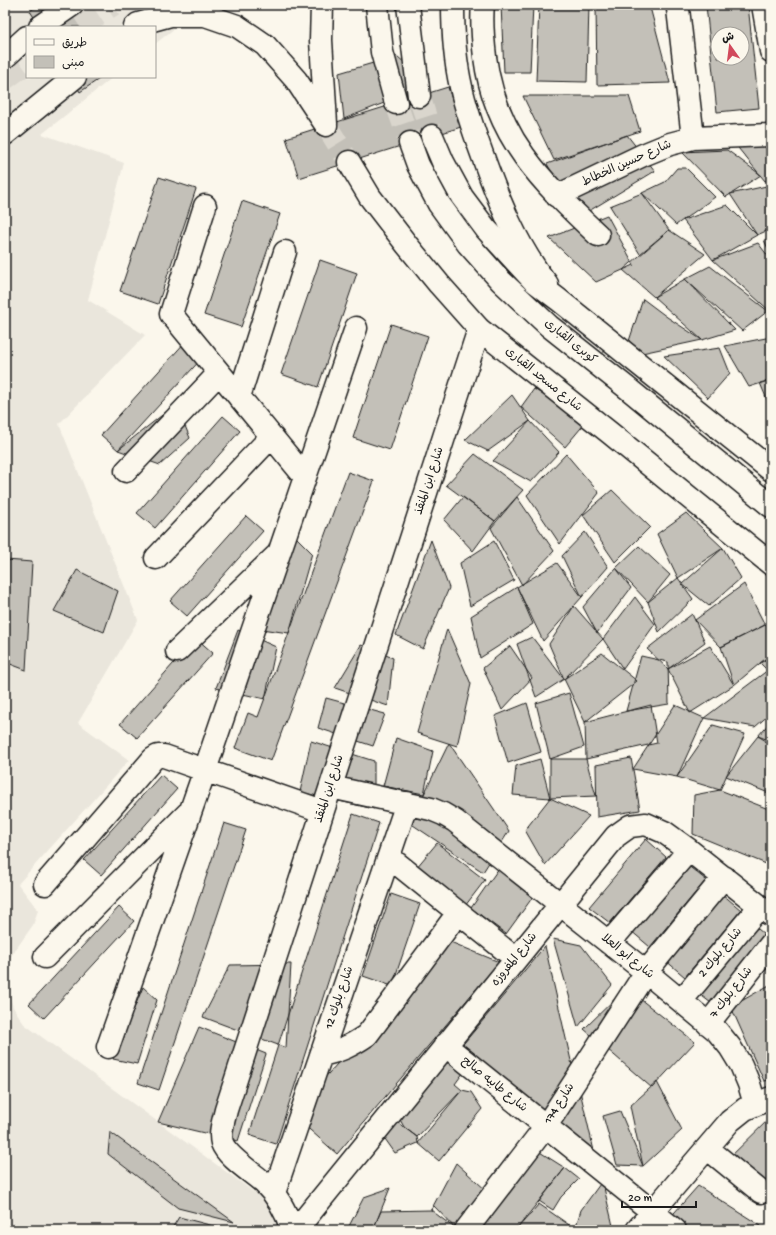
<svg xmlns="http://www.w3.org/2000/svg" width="776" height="1235" font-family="'Gochi Hand','Playpen Sans Arabic',sans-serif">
<rect width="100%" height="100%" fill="#fbf7ec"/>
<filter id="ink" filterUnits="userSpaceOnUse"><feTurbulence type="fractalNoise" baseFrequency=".025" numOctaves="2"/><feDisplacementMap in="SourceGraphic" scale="8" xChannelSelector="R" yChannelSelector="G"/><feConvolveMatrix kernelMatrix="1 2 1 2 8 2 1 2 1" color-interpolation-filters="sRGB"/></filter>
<g filter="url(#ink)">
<path fill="#eae6dc" d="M5,5H204L155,44V27H27V77H113L42,134L124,163L88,300L145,335L59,424L138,620L78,723L129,760L18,884L38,910L33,925L9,959L6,973L7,986L13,1007L24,1024L266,1201L275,1214L279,1227V1230H5Z"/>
<path fill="#c3c0b8" stroke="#1c1c1c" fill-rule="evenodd" d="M38,5H77L90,27H40L30,11Z
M501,5H533L530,72H504Z
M539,5H589L587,82L536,81Z
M596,5H647L651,11L670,83L597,85Z
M706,5H748L759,108L717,112ZM718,34H742V58H718Z
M397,56L429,85L344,119L339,73Z
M71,77H102L80,92Z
M448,87L461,127L299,178L286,138Z
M523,96H629L640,131L554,160Z
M627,135L655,171L579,217L547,164Z
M734,143L771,144V180L765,181Z
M727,150L761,175L726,197L682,152Z
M677,168H686L715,197L676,225L642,193L665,182Z
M159,177L196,189L158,304L120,291Z
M771,185V229L757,235L730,194Z
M642,193L669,230L640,254L610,206Z
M242,201L280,214L241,327L204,315Z
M727,205L757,235L713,260L683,220Z
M607,215L634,265L596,282L549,238Z
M669,230L705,254L654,297L623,270Z
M771,238V255L764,240Z
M758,243L771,260V312L713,260Z
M320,260L357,273L318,387L281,374Z
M710,266L768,311L742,331L685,279Z
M685,279L735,330L702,340L654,297Z
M643,299L667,317L702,340L642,353L629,341Z
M391,324L428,336L390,450L353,438Z
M771,337V380L749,387L725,346Z
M187,340L204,356L118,450L101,435Z
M720,348L730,373L708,398L664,356Z
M771,380V409L760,383Z
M534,389L586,422L565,447L521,407Z
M512,395L530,421L488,451L465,440Z
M176,404L190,438L160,465L118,450Z
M223,416L240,431L155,528L137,513Z
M530,421L559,452L531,482L493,461Z
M475,454L523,490L495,521L446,485Z
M566,454L599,493L560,544L527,495Z
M348,472L374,481L271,761L235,748L248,713L258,717Z
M612,490L650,527L615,562L583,515Z
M463,497L495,521L473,551L444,520Z
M517,497L554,551L522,585L491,528Z
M686,513L723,548L678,578L657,534Z
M246,516L263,531L187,616L170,601Z
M585,532L608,567L582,597L562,556Z
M293,534L312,553L289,633L254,628Z
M431,540L449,588L423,649L396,635Z
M494,541L514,580L470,606L460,563Z
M639,546L670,575L648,602L616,568Z
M723,548L741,578L709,606L682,584Z
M6,560L32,562L26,670L5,662Z
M557,563L582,597L543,641L517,587Z
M616,568L631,588L597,633L583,607Z
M77,570L118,591L104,632L54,611Z
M678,578L693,599L659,632L648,602Z
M744,584L765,625L721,647L695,620Z
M517,587L533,624L480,658L471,616Z
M635,597L655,624L623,669L603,639Z
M574,606L603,639L564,679L549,644Z
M692,614L705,642L668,669L647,649Z
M771,622V654L734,685L721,647Z
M447,629L471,684L457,746L417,733Z
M238,630L276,647L265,699L216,688Z
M532,637L564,679L536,697L517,644Z
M196,638L213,653L137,738L120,724Z
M361,645L393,658L388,706L335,688Z
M510,646L532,678L502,710L483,668Z
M710,646L734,685L690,713L668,669Z
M602,653L637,681L585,722L564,679Z
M641,656L668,662L669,704L626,711Z
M771,657V674L760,663Z
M768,670L771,676V713L755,727L704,718Z
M569,693L584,747L550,759L536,703Z
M326,698L385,714L373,746L318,728Z
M527,703L541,752L508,763L495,716Z
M651,705L657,743L586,759L585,722Z
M675,705L704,718L677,777L633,769Z
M771,721V741L758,736Z
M713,725L745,734L720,790L677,777Z
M758,736L771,744V794L726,776Z
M396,738L433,751L424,794L383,786Z
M311,741L374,761V809L300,792Z
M449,743L509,831L483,872L410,823Z
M631,758L640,810L597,817L596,765Z
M540,759L550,798L513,795L516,766Z
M550,759H586L596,796L550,798Z
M161,775L177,789L101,875L84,860Z
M720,790L771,810V866L693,834L694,795Z
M550,798L589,816L545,865L525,830Z
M353,814L379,823L276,1144L249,1135Z
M224,823L246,830L159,1090L138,1083Z
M646,839L666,857L610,923L589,907Z
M437,843L485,880L465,906L416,868Z
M686,864L706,880L650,947L630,930Z
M499,868L535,894L506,934L471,908Z
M721,893L741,910L685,977L665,960Z
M391,894L420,904L392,986L363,976Z
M119,907L134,921L44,1018L29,1004Z
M751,923L771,940L715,1006L694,990Z
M553,939L581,945L612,985L578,1027Z
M448,941L499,962L337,1154L292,1114Z
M545,946L574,1074L546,1126L459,1049Z
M291,964L286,1048L203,1017L230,965Z
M771,984V1080L764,1081L731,1007Z
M143,987L157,1000L137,1064L113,1059Z
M626,988L695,1042L652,1088L584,1029Z
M199,1027L266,1054L238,1141L158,1122Z
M452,1061L466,1069L455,1084L462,1090L417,1137L404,1127L397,1114L432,1070Z
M657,1082L682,1130L643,1166L630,1106Z
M462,1090L471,1092L482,1109L439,1161L418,1143Z
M580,1091L598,1168L550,1130Z
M620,1111L643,1166L617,1165L603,1116Z
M771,1117V1198L725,1162Z
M398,1123L417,1137L418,1143L395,1153L383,1136Z
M110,1132L234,1222L178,1208L108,1154Z
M535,1149L565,1168L516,1230H477L491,1217L511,1180Z
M456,1163L487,1191L457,1230L434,1206L431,1210Z
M565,1168L579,1179L561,1197L553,1210L539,1201L538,1203Z
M600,1184L604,1188L614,1230H577L575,1229L576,1226L581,1210Z
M698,1186L761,1226L758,1230H659Z
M390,1188L373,1230H347L364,1197Z
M539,1204L575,1229L577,1230H516Z
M431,1210L457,1230H373L381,1211Z
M179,1217L229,1230H171Z"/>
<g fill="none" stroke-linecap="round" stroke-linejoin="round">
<path stroke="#dad6cd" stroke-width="22" stroke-dasharray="22 11" stroke-linecap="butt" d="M80,27L113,5
M5,79L27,63
M326,125L349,162"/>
<path stroke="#dad6cd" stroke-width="22" stroke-dasharray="22 11" stroke-linecap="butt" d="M419,96L432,136
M396,103L410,143"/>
<defs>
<path id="minor" d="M322,5L321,40L326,124
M377,5L382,52L396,103
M408,5L419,96
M453,5C453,32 455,61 461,87C466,110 474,132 482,154C498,199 517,247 547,284
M483,5C481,22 483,40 485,57C495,137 542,182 598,235
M679,5L678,9L693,138
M763,5L771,51
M40,27L72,5
M135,27L138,24L171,15H205L237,26L265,45L296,80L326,125
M5,57L27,37
M5,134L75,77
M349,162L370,197L407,245L439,284L479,329L610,433L771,564
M557,196L643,155L670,144L693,138L771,135
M205,206L171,314L305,477
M239,397L285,252
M126,471L219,373
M156,558L271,437
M177,651L277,555
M331,787L431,809L443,814L455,821L646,972L717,1031L730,1047L741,1065L749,1084L755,1104
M389,857L516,959
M45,884L153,759L158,756H164L322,811
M609,943L689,850
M45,957L188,813
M681,1001L760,906
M708,1024L771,944
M445,1045L675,1230
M108,1047L205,770L356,328
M321,1055C340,1051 351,1046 367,1035L458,913
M707,1148L761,1192
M274,1193L407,803
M292,1230C286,1211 278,1196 264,1183C253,1173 227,1157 222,1143C219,1133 224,1119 226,1110L479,329
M296,1230L616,836L630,826L646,824L664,832L689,850L771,915
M466,1230L546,1126L646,972L724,877
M637,1230L730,1121L745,1109L771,1098"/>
<path id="major" d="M432,136L443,162L462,197L486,229L534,281L559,300L771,470
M410,143L418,165L439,204L468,244L501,281L549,326L626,387L771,506"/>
</defs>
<use href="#minor" stroke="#1c1c1c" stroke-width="25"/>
<use href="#major" stroke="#1c1c1c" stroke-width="25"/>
<use href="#minor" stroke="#fbf7ec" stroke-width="22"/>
<use href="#major" stroke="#fbf7ec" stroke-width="22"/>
</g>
</g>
<g text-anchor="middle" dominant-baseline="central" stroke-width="3.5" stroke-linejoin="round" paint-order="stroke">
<g font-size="12" fill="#1c1c1c" stroke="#fbf7ec">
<text transform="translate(627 164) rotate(-24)">شارع حسين الخطاط</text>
<text transform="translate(570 342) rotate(39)">كوبرى القبارى</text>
<text transform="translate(543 380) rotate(39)">شارع مسجد القبارى</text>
<text transform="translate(430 481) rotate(-72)">شارع ابن المنقذ</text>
<text transform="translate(330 789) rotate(-72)">شارع ابن المنقذ</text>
<text transform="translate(721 953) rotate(-50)">شارع بلوك 2</text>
<text transform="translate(627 957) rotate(39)">شارع ابو العلا</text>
<text transform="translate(515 960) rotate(-51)">شارع المفروزه</text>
<text transform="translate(732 993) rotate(-52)">شارع بلوك 7</text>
<text transform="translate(340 998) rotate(-71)">شارع بلوك 12</text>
<text transform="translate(494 1085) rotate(39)">شارع طابيه صالح</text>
<text transform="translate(560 1104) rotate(-57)">شارع 174</text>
</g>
</g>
<rect width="776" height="1235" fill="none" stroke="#fbf7ec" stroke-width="20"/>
<rect x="10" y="10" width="756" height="1215" fill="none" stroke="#1c1c1c" stroke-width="1.5" filter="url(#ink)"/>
<rect x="26" y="26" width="130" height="52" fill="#fbf7ec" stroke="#a29f99"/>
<rect x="34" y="39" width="20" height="6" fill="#fbf7ec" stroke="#a29f99"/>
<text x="62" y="46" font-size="12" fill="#1c1c1c">طريق</text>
<rect x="34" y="56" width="20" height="12" fill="#c3c0b8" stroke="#a29f99"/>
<text x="62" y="66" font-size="12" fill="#1c1c1c">مبنى</text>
<g transform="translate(730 46) rotate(346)"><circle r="19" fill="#fbf7ec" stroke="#a29f99"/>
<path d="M0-3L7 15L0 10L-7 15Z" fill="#d1495b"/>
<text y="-6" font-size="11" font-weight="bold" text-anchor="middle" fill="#1c1c1c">ش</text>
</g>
<path d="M622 1201v6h74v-6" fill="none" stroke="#1c1c1c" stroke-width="2"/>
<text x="628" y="1201" font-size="12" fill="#1c1c1c" stroke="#fbf7ec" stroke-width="3" paint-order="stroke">20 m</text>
</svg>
